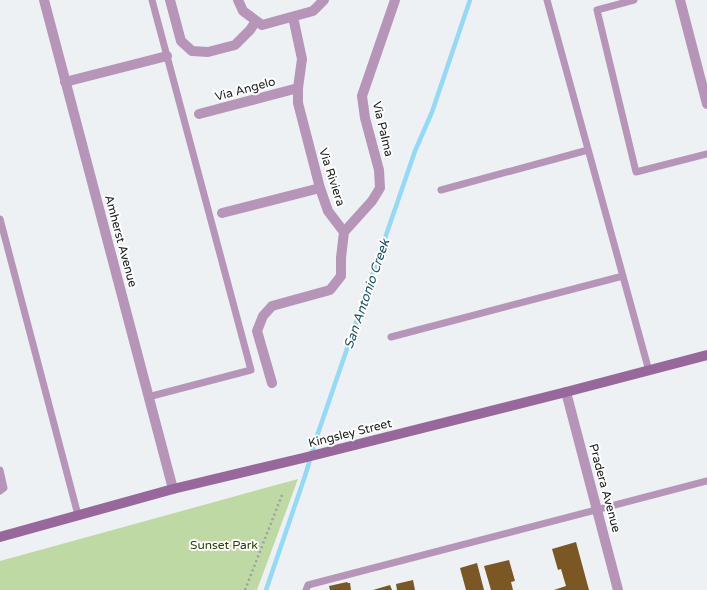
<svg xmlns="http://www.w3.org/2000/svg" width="707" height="590" font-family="'Varela Round',sans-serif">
<rect width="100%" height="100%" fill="#eef1f4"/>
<path fill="#bfd9a4" d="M298,479L257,590H0V561Z"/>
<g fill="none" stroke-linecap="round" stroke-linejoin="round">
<path stroke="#92daf7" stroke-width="4.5" d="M266,590L305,476L317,436L415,151L432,112L470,0"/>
</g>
<path fill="#7b5724" d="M576,542L589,590H554L566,586L561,569L558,570L552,549Z
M509,560L515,581L511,582L513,590H491L484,566Z
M477,563L484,590H466L460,568Z
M413,580L415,590H397L396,584Z
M347,582L348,583H350L351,590H330L329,586Z
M390,585L392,590H373Z"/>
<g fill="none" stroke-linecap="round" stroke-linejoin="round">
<path stroke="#9d9fa1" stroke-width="2.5" stroke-dasharray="2 3" stroke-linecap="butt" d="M245,590L282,495"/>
<path stroke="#b695b9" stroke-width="7" d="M547,0L649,371
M634,0L597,10L636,172L707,154
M441,190L588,150
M0,219L78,515
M391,337L623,276
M148,397L251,370L152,0
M0,470L4,488L0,491
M306,590L308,585L707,481"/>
<path stroke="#b695b9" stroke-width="10" d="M44,0L173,489
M170,0L181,41L192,51L208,52L235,45L250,30L256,21
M238,0L243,11L262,25L313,11L324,0
M680,0L707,104
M65,82L167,56
M199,114L298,88
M222,213L320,188
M344,232L372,201L380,188L379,170L365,118L362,96L395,0
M272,383L257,331L263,316L272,306L330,290L341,276V258L344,232L328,211L320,188L298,103V88L302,59L293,17
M566,392L618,590"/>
<path stroke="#98689d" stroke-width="10" d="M0,537L173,489L303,458L566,392L707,355"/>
</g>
<g text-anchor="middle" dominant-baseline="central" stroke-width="4" stroke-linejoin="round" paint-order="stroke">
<g font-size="12" fill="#202122" stroke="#fff">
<text transform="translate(245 89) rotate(-15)">Via Angelo</text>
<text transform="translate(383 129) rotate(77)">Via Palma</text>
<text transform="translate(332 177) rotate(72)">Via Riviera</text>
<text transform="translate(121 241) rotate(75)">Amherst Avenue</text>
<text transform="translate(350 433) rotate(-14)">Kingsley Street</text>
<text transform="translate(605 488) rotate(75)">Pradera Avenue</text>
</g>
<g font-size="12" fill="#284000" stroke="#fff">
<text x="224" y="545">Sunset Park</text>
</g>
<g font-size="13" font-style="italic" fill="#165165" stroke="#fff">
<text transform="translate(367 294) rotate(-71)">San Antonio Creek</text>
</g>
</g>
</svg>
